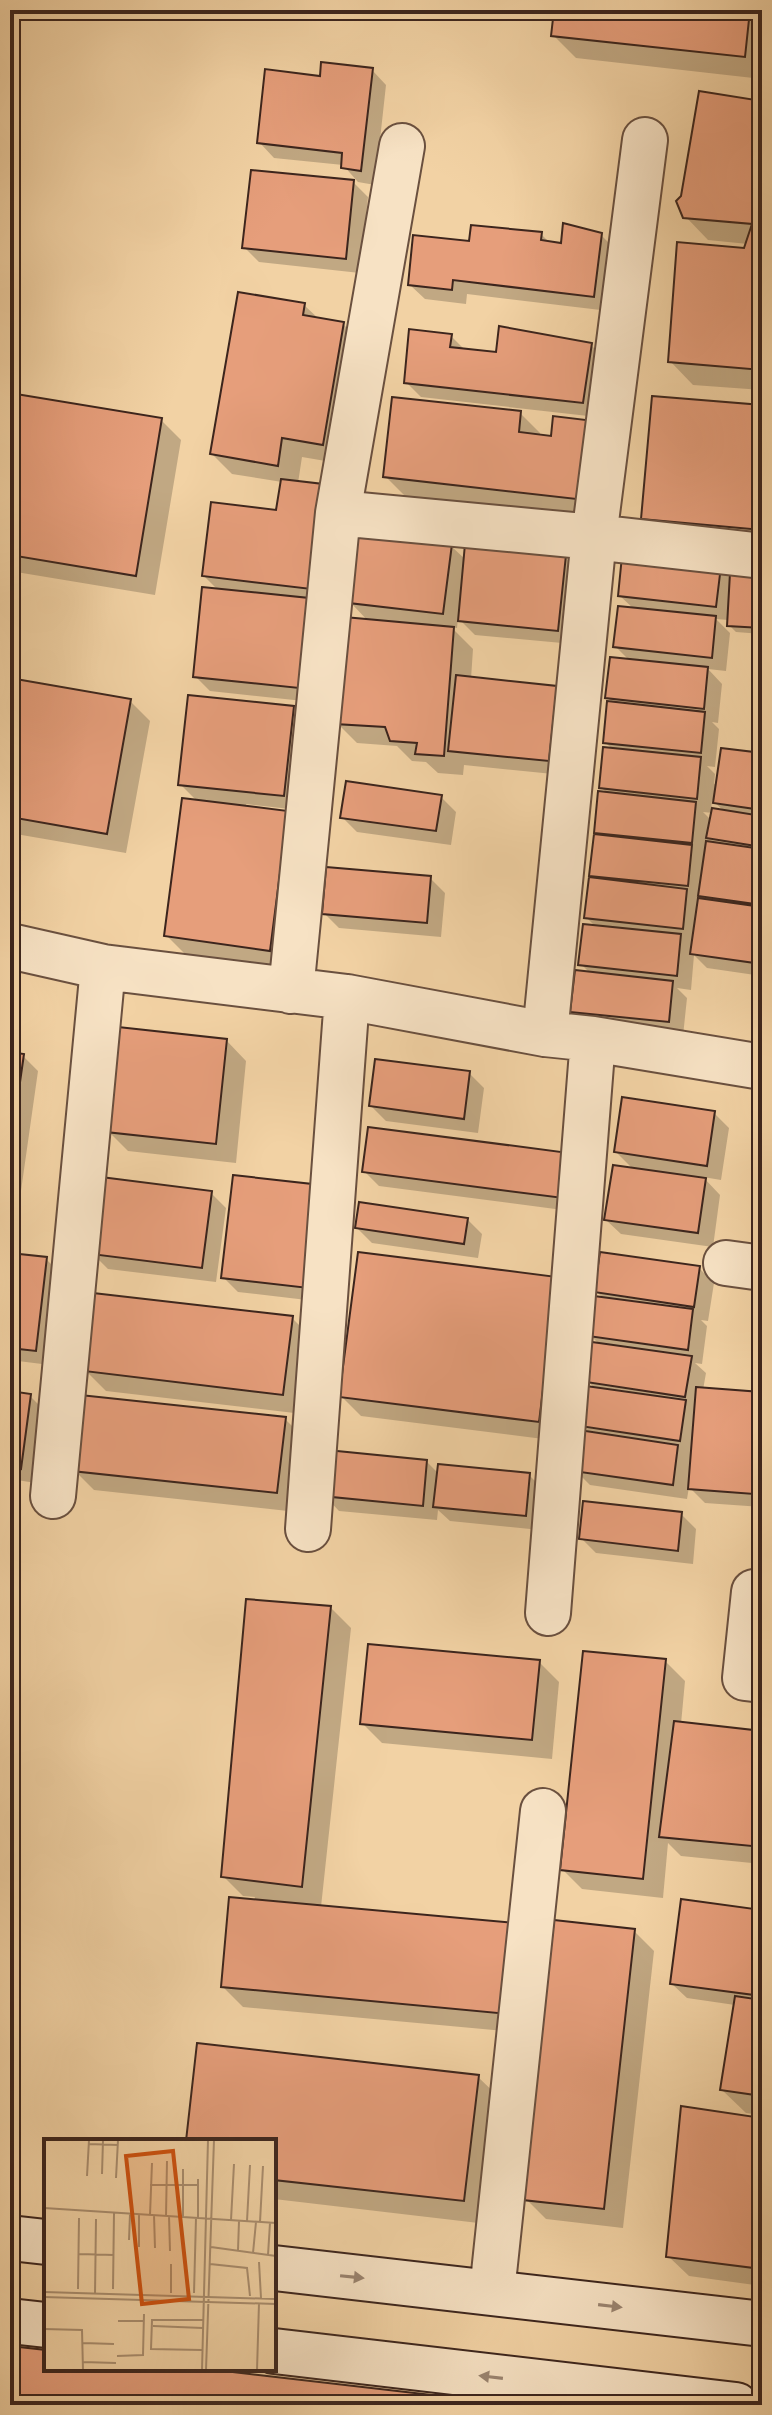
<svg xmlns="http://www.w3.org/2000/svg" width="772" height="2415" font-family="Cardo,serif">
<rect width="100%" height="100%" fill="#f2d2a4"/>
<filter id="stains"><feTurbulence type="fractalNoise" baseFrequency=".0025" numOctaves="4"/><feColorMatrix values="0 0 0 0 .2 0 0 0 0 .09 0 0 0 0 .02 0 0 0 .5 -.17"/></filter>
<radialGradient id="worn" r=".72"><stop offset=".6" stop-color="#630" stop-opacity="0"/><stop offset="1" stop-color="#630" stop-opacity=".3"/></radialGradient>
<path fill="#0003" fill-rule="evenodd" d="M556,10H739L750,12L762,25V79L576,58L553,35Z
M372,70L386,85L375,185L358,182L343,165L274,158L260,143L321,78Z
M762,103V390L693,385L670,361L748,244L708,240L685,216Z
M353,182L368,197L360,273L259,262L244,247Z
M541,234L550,243L562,245L601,235L616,250L609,311L467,294L466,304L425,299L410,285Z
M304,305L320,320L343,324L363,344L343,464L302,457L298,483L323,615L313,702L210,691L195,676L219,591L204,576L278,512L282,482L232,474L212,454Z
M451,336L466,351L498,354L591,345L606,360L597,417L421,397L406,382Z
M10,395L161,420L181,440L155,595L10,571Z
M762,407V547L663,538L643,518Z
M520,413L540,433V436L552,438L614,520L405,496L385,476Z
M451,546L466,560L565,557L580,572L573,644L475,635L458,618L457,628L451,627L473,649L471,679L556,688L571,703L563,775L464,765L463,775L438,773L426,762L412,761L397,746L357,743L337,723L369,622L351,603Z
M720,568L732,579L762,577V634L736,632L729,625V620L716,619L730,633L726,671L708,669L722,684L718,723L712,722L719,729L715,767L707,766L715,774L714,784L718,785L762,755V976L707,968L694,955L691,990L677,988L687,998L683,1036L587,1026L572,1011L591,974L581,964L596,927L586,917L596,880L591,875L601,837L596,832L608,794L601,787L613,750L605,742L614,704L607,697L630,661L615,646L634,609L620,596ZM712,800L725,812L711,810ZM703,812L713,813L711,820Z
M10,680L130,701L150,721L126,853L10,833Z
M294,708L308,723L299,810L246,804V808L287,813L289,970L186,955L166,935L198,802L180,784Z
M441,797L456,812L451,845L357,832L342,817Z
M430,878L445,893L441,937L339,928L324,913Z
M226,1040L246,1061L236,1163L128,1151L108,1131Z
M10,1054L23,1056L38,1071L17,1219H10Z
M469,1073L484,1088L478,1133L386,1121L371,1106Z
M714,1113L729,1128L721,1180L703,1177L720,1195L713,1247L621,1234L606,1220L634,1170L616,1152Z
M568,1155L578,1212L379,1186L364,1171Z
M234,1177L332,1303L238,1292L223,1277Z
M211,1193L226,1208L216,1282L108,1269L93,1254Z
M467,1219L482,1234L478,1258L372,1243L357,1228Z
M10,1255L46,1259L61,1274L50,1365L10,1360Z
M699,1268L714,1283L708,1321L701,1320L707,1326L702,1364L695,1363L706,1373L703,1390L762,1396V1507L705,1503L689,1487L687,1499L590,1485L575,1470L591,1434L582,1425L595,1389L588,1381L600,1345L590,1335L604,1299L597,1292Z
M557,1279L559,1441L361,1416L341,1396Z
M292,1318L312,1338L303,1414L106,1391L86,1371Z
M10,1394L30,1396L45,1411L36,1483L10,1479Z
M285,1419L305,1439L297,1512L94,1490L74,1470Z
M426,1461L439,1474L529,1475L544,1490L540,1530L450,1521L438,1510L437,1520L339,1511L325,1496Z
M681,1514L696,1529L693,1564L596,1553L581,1538Z
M331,1608L351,1628L321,1907L515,1925L527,2033L243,2007L223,1987L255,1897L243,1896L223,1876Z
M665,1661L685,1681L681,1724L762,1733V1864L681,1856L668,1843L663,1898L582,1889L562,1869Z
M539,1662L559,1682L552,1759L382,1743L362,1723Z
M762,1912V2115L746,2113L722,2090L735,2005L687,1998L672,1984Z
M634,1931L654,1951L623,2228L546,2219L526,2199Z
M478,2077L502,2100L487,2224L274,2199V2141H188Z
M762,2120V2286L689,2276L668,2256Z"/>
<path fill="#e69e7b" stroke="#3c251d" stroke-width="2" d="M554,10H750L745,57L551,36Z
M321,62L373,68L361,171L341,168L342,153L257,143L265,69L320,76Z
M699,91L762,101V370L668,362L677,242L744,248L752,224L683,218L676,201L681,196Z
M251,170L354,180L346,259L242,248Z
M563,223L602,233L594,297L453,280L452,290L408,285L413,235L469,241L471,225L542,232L541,240L561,243Z
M238,292L305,303L303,315L344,322L323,445L282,438L278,466L210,454Z
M499,326L592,343L583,403L404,383L409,329L452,334L450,347L496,352Z
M10,393L162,418L136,576L10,555Z
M652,396L762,405V530L641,519Z
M392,397L521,411L519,432L551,436L553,416L603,422L594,501L383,477Z
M281,479L323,484L311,589L202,576L211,502L276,510Z
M357,532L452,544L443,614L349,603Z
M465,544L566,555L558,631L458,621Z
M622,556L721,566L716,607L618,596Z
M730,573L762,575V628L727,626Z
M202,587L309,598L299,688L193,677Z
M618,606L716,616L712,658L613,647Z
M344,617L454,627L444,756L415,754L417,743L390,741L385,727L335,724Z
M610,657L708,667L704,709L605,698Z
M456,675L557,686L549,761L448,751Z
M10,678L131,699L107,834L10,817Z
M188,695L294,706L284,796L178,785Z
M607,701L705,712L701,753L603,743Z
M603,747L701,757L697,799L599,788Z
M721,748L762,753V810L713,803Z
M346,781L442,795L436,831L340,818Z
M598,791L696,802L692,843L594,833Z
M182,798L288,811L270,951L164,936Z
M712,808L762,816V847L706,838Z
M594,834L692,845L688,886L589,876Z
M706,841L762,849V905L698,896Z
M326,867L431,876L427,923L322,914Z
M589,877L687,889L683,929L584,918Z
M698,898L762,907V964L690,954Z
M583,924L681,934L677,976L578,965Z
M575,970L673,981L669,1022L570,1012Z
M118,1027L227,1039L216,1144L106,1132Z
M10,1052L24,1054L10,1152Z
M375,1059L470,1071L464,1119L369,1106Z
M622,1097L715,1111L707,1166L614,1152Z
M368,1127L569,1153L563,1198L362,1172Z
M613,1165L706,1178L698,1233L604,1220Z
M233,1175L330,1186L317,1289L221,1278Z
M101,1177L212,1191L202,1268L91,1254Z
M359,1202L468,1218L464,1244L355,1228Z
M358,1252L557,1277L539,1422L339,1397Z
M600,1252L700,1266L694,1307L594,1292Z
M10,1253L47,1257L36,1351L10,1348Z
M93,1293L293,1316L283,1395L84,1371Z
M594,1296L693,1309L688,1350L588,1336Z
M592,1342L692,1356L685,1397L586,1382Z
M586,1386L686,1400L680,1441L580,1426Z
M696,1387L761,1392L754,1494L688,1489Z
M10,1391L31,1394L21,1469L10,1467Z
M80,1395L286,1417L277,1493L72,1471Z
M579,1430L678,1445L673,1485L573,1471Z
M327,1450L427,1460L423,1506L322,1496Z
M438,1464L530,1473L526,1516L433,1507Z
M583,1501L682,1512L678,1551L579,1539Z
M246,1599L331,1606L302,1887L221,1877Z
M368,1644L540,1660L532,1740L360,1724Z
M583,1651L666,1659L643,1879L560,1870Z
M674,1721L762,1731V1847L659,1837Z
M229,1897L516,1923L508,2014L221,1987Z
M681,1899L762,1910V1996L670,1984Z
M554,1920L635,1929L604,2209L523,2200Z
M735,1996L762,2000V2096L720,2090Z
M197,2043L479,2075L464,2201L274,2180V2141H186Z
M681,2106L762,2118V2269L666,2257Z
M10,2346L46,2350V2369H207L518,2405H10Z"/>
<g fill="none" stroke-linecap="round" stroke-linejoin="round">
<defs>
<path id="street" d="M338,513L594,537L762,556
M10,946L103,967L347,997L545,1034L593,1039L762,1067
M291,991L338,513L402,146
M545,1034L594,537L645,140
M726,1263L762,1268
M53,1496L103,967
M308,1529L347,997
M754,1592L745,1678L762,1680
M548,1613L593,1039
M492,2292L543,1811"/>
<path id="secondary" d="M10,2238L46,2242
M274,2268L762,2324
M10,2321L46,2325
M274,2351L736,2405"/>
</defs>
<use href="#street" stroke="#6a503f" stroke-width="48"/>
<use href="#secondary" stroke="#3c251d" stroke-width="48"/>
<use href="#street" stroke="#f7e2c4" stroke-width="44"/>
<use href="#secondary" stroke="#f7e2c4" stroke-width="44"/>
</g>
<defs><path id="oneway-solid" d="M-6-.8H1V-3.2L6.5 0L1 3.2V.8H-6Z" transform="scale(2)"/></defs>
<g fill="#9a8470">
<use href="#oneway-solid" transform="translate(352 2277) rotate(6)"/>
<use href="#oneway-solid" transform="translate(610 2306) rotate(7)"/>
<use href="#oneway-solid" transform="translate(491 2377) rotate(-173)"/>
</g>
<g transform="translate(44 2139)">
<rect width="232" height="232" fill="#f2d2a4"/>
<path fill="none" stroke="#a98d6e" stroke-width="2" d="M44,5L74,6M139,30V78M58,35L59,1M43,37L45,1M72,39L74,1M106,46H154M0,69L232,84M95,76V108M106,76L108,24M110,76L111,109M122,77L123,22M125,77L126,112M154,79V40M187,81L190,25M203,82L206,26M216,83L219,27M85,101L86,75M167,108L232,117M194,111L195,82M209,114L212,83M35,115L70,116M224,116L226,84M215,123L217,159M127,125V154M166,125L203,129L206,157M34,150L35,79M69,150L70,74M0,153L232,160M150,154L152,79M51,155L52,80M0,158L232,165M74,182H99M109,187L159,189M0,190L38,191L39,231M39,204L70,205M158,211L107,210L108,181H159M73,217L99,216L100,175M39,223L72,224M158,231L164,1M162,231L170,1M213,231L215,164"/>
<path fill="#ce510f" fill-opacity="0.15" stroke="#ce510f" stroke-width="4" d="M129,12L145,160L98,165L82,17Z"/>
<rect width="232" height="232" fill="none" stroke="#3c251d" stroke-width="4"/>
</g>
<rect width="772" height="2415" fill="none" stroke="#f2d2a4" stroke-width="40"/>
<rect x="12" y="12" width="748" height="2391" fill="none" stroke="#3c251d" stroke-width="4"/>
<rect x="20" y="20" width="732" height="2375" fill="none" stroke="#3c251d" stroke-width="2"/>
<rect width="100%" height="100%" filter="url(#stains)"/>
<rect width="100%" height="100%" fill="url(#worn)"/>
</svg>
